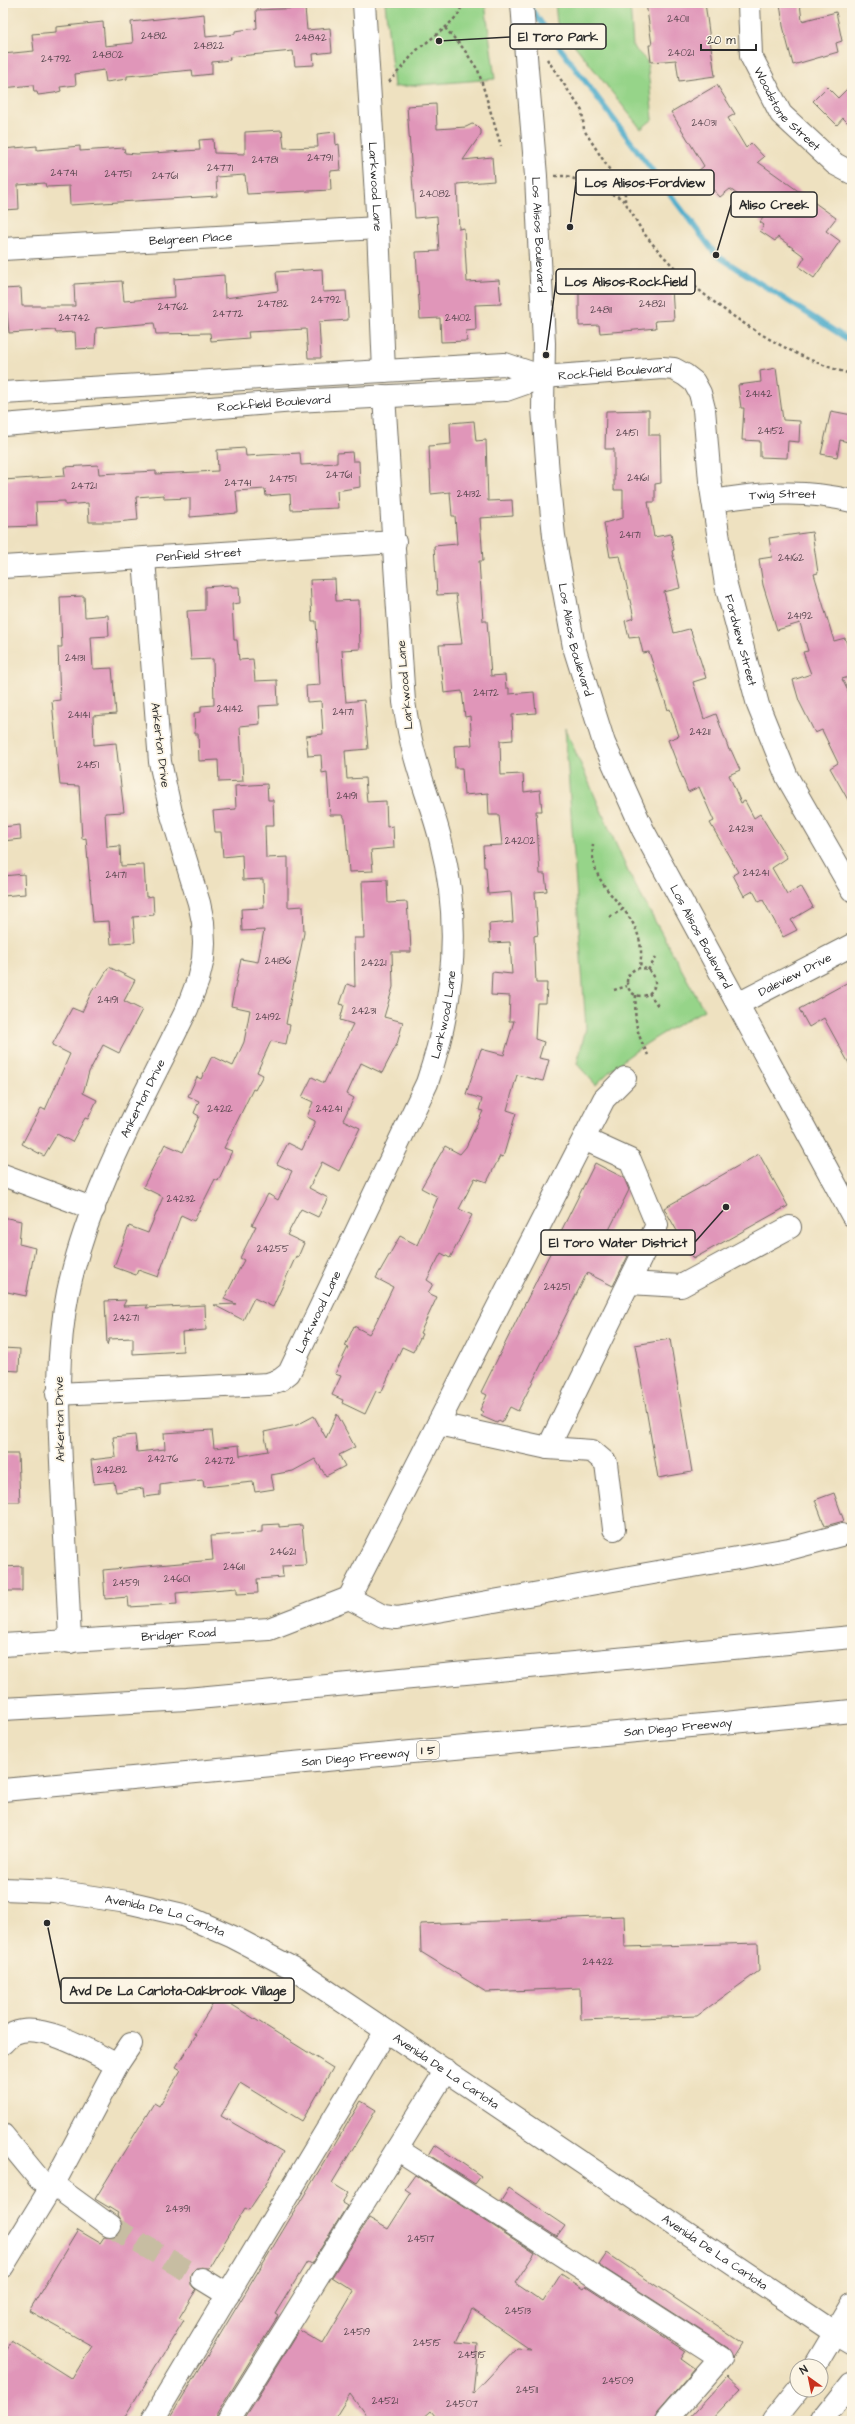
<svg xmlns="http://www.w3.org/2000/svg" width="855" height="2424" font-family="'Architects Daughter',sans-serif">
<rect width="100%" height="100%" fill="#fcf5e5"/>
<filter id="ink" filterUnits="userSpaceOnUse"><feTurbulence type="fractalNoise" baseFrequency=".025" numOctaves="2"/><feDisplacementMap in="SourceGraphic" scale="8" xChannelSelector="R" yChannelSelector="G"/><feConvolveMatrix kernelMatrix="1 2 1 2 8 2 1 2 1" color-interpolation-filters="sRGB"/></filter>
<filter id="wash" filterUnits="userSpaceOnUse"><feTurbulence type="fractalNoise" baseFrequency=".012" numOctaves="4" result="noise"/><feDisplacementMap in="SourceGraphic" scale="16" xChannelSelector="R" yChannelSelector="G"/><feGaussianBlur stdDeviation="0.9" result="paint"/><feColorMatrix in="noise" values="0 0 0 0 0 0 0 0 0 0 0 0 0 0 0 0 0 1.4 0 .05"/><feComposite in="paint" operator="in"/></filter>
<g filter="url(#wash)">
<rect width="100%" height="100%" fill="#eee1c0"/>
<path fill="#96d489" stroke="#60805a" d="M385,3H485L495,79L394,87Z
M555,3H630L633,47L647,61L653,119L641,129L557,23Z
M565,728L629,874L704,1010C665,1032 627,1052 596,1085L577,1064L586,1028Z"/>
<g fill="none" stroke-linecap="round" stroke-linejoin="round">
<path stroke="#4babca" stroke-width="5.5" d="M530,8L716,255L852,342"/>
</g>
<g id="blocks">
<path fill="#e096b9" fill-rule="evenodd" d="M646,3H705L715,76L679,81L676,60L651,62L649,45H652Z
M780,3H800L802,21L836,12L842,41L836,43L838,52L793,65L783,26Z
M305,8L307,30L330,28L332,52L313,54L314,65L295,66L293,51L229,57L230,60L212,62V74L193,76L192,70L127,76V79L106,82L104,70L75,74L76,85L60,87L61,91L54,93L38,95L37,92H34L33,85L3,88V54L34,51L32,34L56,32V27L103,22L105,46L133,43L131,22L204,14L206,37L235,34V31L257,28L256,10Z
M852,84V127L843,118L837,125L813,101L827,87L838,98Z
M717,85L735,114L728,118L746,148L751,143L764,157L758,162L836,218L826,231L840,241L814,278L799,267L805,257L778,237L775,241L760,231L764,225L760,222L765,215L730,189L720,197L697,172L704,166L671,112Z
M436,104L437,129L466,127L472,124L476,125L481,130V134L463,160L492,157L494,181L457,184L459,229L464,228L467,282L499,280L501,304L475,305L476,330L466,331L467,341L441,342L440,318L420,319L416,252L439,251L437,216L415,218L407,106Z
M282,130L284,148L318,147L317,134L335,132L336,145L339,144L341,170L330,171L331,190L247,194L245,175L216,177L217,196L70,205L69,186L46,187L45,183L18,185L19,209L3,210V149L37,146V150L80,146V151L124,148L125,153L137,154L200,150L199,140L213,139L214,153L245,154V132Z
M322,269L323,292L346,291L348,316V320L319,322L321,358H308L306,329L248,332L249,338L211,341L210,333L156,334L154,323L96,328L95,348L76,349L75,332L56,333L55,330L9,333L7,312H3V289L21,288L22,306H75L74,284L122,281L124,301L175,297L174,279L224,275L225,298L278,291L276,272Z
M659,281V290L672,289L674,320L655,321L656,328L625,331L600,333L599,325L579,326V285Z
M776,368L783,420L800,421L799,442L788,441L787,458L760,457V441L742,440L744,408H741L738,385L761,382L760,371Z
M649,410V435H660L661,483L655,484V502H648L654,537L671,534L674,550L672,551L680,588L664,592L674,633L689,629L691,631L706,678L693,682L704,719L716,714L729,750H731L740,770L729,775L741,803L745,801L754,818L760,814L787,858L772,868L787,894L801,886L813,907L791,920L797,930L783,937L763,900L759,902L753,891L744,896L733,875L738,872L710,823L714,821L699,787L688,792L668,740L679,736L670,709L668,710L649,652L643,653L639,637L629,638L625,621L634,618L620,556L610,557L604,523L623,518V490H614V449H605L606,411Z
M831,411L852,415V443L840,440L837,457L821,454Z
M474,421L476,441L486,440L488,501L512,500L513,516L480,518L483,561H479L483,621H487L491,676L505,675L506,688H509V694L534,692L536,713L512,715L513,740L500,741L501,775L523,774L524,792L540,790L542,811H536L540,874H545L547,891L535,892L538,935L534,936L536,983H547L546,1003H537L535,1039L544,1042L539,1058L549,1060L543,1081L517,1075L507,1110L516,1113L503,1157L500,1156L487,1182L475,1178L459,1209L472,1215L450,1258L441,1253L427,1280L433,1284L428,1293L437,1297L420,1333L422,1334L413,1352L402,1347L381,1393L376,1391L365,1414L342,1403L343,1400L332,1395L341,1376L335,1374L348,1347L345,1346L354,1326L369,1334L375,1324L393,1287L376,1278L400,1236L417,1245L438,1197L421,1188L445,1146L460,1154L466,1147L483,1111L479,1110L482,1099L466,1094L481,1049L504,1055L514,1021H509L510,996L491,995L492,972L512,974L510,942L490,943L489,924L513,922L511,892L488,894L486,867H484L483,846L502,845L499,815H489L488,793L464,795L462,768H455L454,746L472,745L470,716L465,717L462,691L444,693L439,645L462,644L456,594L437,595L434,546L457,544L455,516H452L450,492L431,494L429,446L451,444L450,423Z
M245,448L246,456L300,453L301,465L337,463V453L352,452L353,461H359L360,487L337,491L338,508L291,510L290,494L266,496L265,489L236,491L238,513L190,517V498L164,499V495L136,497L138,520L116,522H89L88,503L65,505V501L36,502L37,526L3,527V480L65,476L64,467L98,465L99,474L156,471V474L218,471L217,450Z
M812,532L818,573L814,574L834,641L845,638L852,660V676L842,679L852,699V807L830,768L838,763L822,730L815,733L799,701L793,680L811,674L803,652L808,651L800,623L777,630L763,585L759,559L772,557L769,538Z
M335,579L336,601L359,600L360,649L342,650L344,680L346,702L364,700L368,749L345,751L347,779L365,778L367,802L386,801L387,827L393,826L394,848L371,850L373,871L349,872L345,819L343,815H330L327,772L322,773L321,755L308,756L306,736L323,734L321,701L307,702L306,686L320,685L316,621H312L310,580Z
M231,585L232,587H239L240,603L232,604L234,640H237L239,660L253,659L255,681L277,680L278,705L259,706L260,724L240,726L243,781L219,782L218,760L199,761L198,734H195L194,713L201,712V706L214,705L213,659L191,660L187,611L205,610V587Z
M84,596L85,617L108,615L109,636L91,637L93,669L112,668L116,714L93,716L94,745L116,743L124,812L105,813L107,847L120,846L121,866L144,865L146,897L153,896L154,915L133,917L135,942L111,944L109,921L93,922L86,838L82,839L79,786L60,785L52,701L60,700L58,647H62L60,597Z
M267,784L268,800H273L274,826H265L266,858L288,857V907L303,906L304,933L290,1002L286,1024L290,1025L286,1044L271,1041L257,1072L263,1075L255,1090L253,1089L224,1148L232,1151L218,1181L215,1179L194,1221L181,1215L158,1277L138,1270L136,1275L114,1267L129,1226L148,1233L163,1197L143,1187L165,1144L183,1152L199,1116L194,1113L199,1101L188,1096L197,1077L201,1079L212,1056L233,1066L244,1042L250,1010L231,1006L241,959L258,962L264,930L242,931L241,909L264,908L263,879L243,880L242,855L223,857L221,832H215L213,811L236,809L235,786Z
M20,825L21,839L3,841V827Z
M24,874L25,894L3,896V876Z
M387,880L388,903L407,902L409,930H410L411,952H392L393,987L384,1017L403,1022L397,1044L382,1073L361,1063L347,1094L354,1098L343,1120L360,1128L339,1171L322,1162L309,1188L328,1198L318,1217L301,1209L287,1235L304,1243L298,1257L296,1256L273,1307L254,1298L243,1320L214,1305L236,1304L224,1299L244,1260L240,1258L256,1226L252,1225L268,1194L278,1200L292,1171L277,1164L288,1143L302,1150L315,1123V1121L307,1117L313,1102L302,1097L312,1077L324,1083L353,1024L340,1020L344,1005L340,1004L347,984L355,987L354,938H364L362,881Z
M109,967L135,980L124,1001L142,1010L119,1053L103,1045L89,1072L83,1093L97,1100L88,1119L85,1118L72,1142L57,1134L44,1156L22,1144L41,1108L45,1110L70,1054L52,1045L72,1008L82,1012L94,987L96,988Z
M852,980V1069L824,1018L809,1027L799,1009Z
M759,1154L788,1206L693,1259L664,1208Z
M595,1163L624,1178L629,1190L602,1244L628,1256L613,1286L587,1273L518,1411L510,1407L502,1422L499,1420L497,1423L481,1416L483,1412L480,1410L487,1395L481,1392Z
M3,1217L21,1221L19,1244L35,1248L26,1296L3,1291Z
M126,1300L123,1306L148,1305L146,1308L205,1305L206,1330L182,1332L183,1351L133,1354V1338L109,1339L107,1345L105,1301Z
M670,1339L692,1472L658,1478L635,1345Z
M3,1348L20,1349L19,1371L3,1370Z
M337,1414L355,1447L339,1455L345,1466L326,1476L315,1459L293,1471L271,1475L274,1489L255,1492L253,1482L204,1487L203,1480L173,1483L160,1485V1495L144,1497L143,1488L116,1492L114,1482L94,1484L91,1460L116,1457L113,1437L135,1435L137,1452L165,1449L164,1433L212,1430L214,1448L239,1445L240,1456L268,1451L264,1432L297,1425L314,1416L326,1438Z
M3,1454H18L20,1502H3Z
M834,1493L844,1521L825,1526L815,1500Z
M279,1524V1527L302,1525L306,1565L282,1566L283,1577L257,1579L258,1593L237,1594V1588L200,1591L176,1593L177,1604L129,1607L128,1597L105,1599L103,1570L213,1560L211,1536L262,1532V1525Z
M22,1566V1591H3V1567Z
M624,1916L625,1947L758,1943L759,1971L697,2016L581,2020L580,1988L486,1992L421,1952L420,1924Z
M218,1996L333,2068L302,2121L240,2083L221,2116L283,2152L265,2186L249,2210L245,2208L209,2268H196L191,2273V2285L196,2290L179,2318L184,2320L122,2421H3V2355L12,2341L72,2379L92,2346L29,2311L78,2230L100,2243L104,2237L115,2238L120,2233L122,2227L121,2221L117,2215L118,2213L95,2199L154,2103L159,2106L181,2070L176,2067L196,2035L194,2034Z
M361,2101L376,2110L332,2183L348,2193L342,2203L347,2206L311,2264L307,2262L275,2314L278,2316L217,2414L216,2421H168Z
M435,2145L481,2176L475,2184L429,2155Z
M415,2175L535,2253L515,2283L543,2302L561,2274L584,2289L586,2286L686,2351L681,2359L695,2369L657,2413L654,2421H439L431,2411L420,2421H370L350,2394L333,2421H243L299,2330L323,2344L354,2291L332,2277L369,2218L388,2229L411,2193L405,2189ZM472,2309L530,2349L516,2348L473,2394L478,2344L456,2342Z
M509,2188L565,2226L557,2237L501,2201Z
M607,2253L742,2343L733,2357L728,2348L599,2265Z
M728,2376L741,2388L710,2421H687Z"/>
</g>
</g>
<g filter="url(#ink)">
<use href="#blocks" fill-opacity="0" stroke="#6f6b5f" stroke-width="1"/>
<g fill="none" stroke-linecap="round" stroke-linejoin="round">
<path stroke="#c7bda2" stroke-width="22" stroke-dasharray="22 11" stroke-linecap="butt" d="M110,2226L202,2279"/>
<defs>
<g id="minor">
<path id="s1" d="M364,3L378,228L384,371"/>
<path id="s2" d="M749,3L751,56L781,114L835,164L852,173"/>
<path id="s3" d="M3,249L378,228"/>
<path id="s4" d="M543,377L662,368L674,369L685,375L694,382L700,393L704,409L710,481L726,585L758,705L787,777L852,890"/>
<path id="s5" d="M713,501C763,493 802,489 852,501"/>
<path id="s6" d="M3,567L395,542"/>
<path id="s7" d="M738,1004L852,945"/>
<path d="M3,1175L94,1209"/>
<path d="M629,1283L681,1286L790,1227"/>
<path id="s8" d="M57,1394L268,1384L280,1380L289,1373L427,1083C454,1004 462,924 441,842C433,808 418,775 411,740C408,728 406,715 404,702L384,396"/>
<path d="M438,1424L548,1448L657,1225L630,1160L584,1139"/>
<path d="M548,1448L592,1451L606,1463L614,1529"/>
<path d="M349,1598L604,1099L625,1078"/>
<path d="M349,1598L383,1616L397,1618L789,1549L841,1535"/>
<path id="s9" d="M70,1642C68,1589 65,1536 62,1483C59,1419 55,1356 68,1292C89,1192 143,1100 187,1009L198,980L203,959L204,943L203,922L199,903L171,812L160,762L144,559"/>
<path id="s10" d="M3,1645L269,1629L349,1598"/>
<path d="M3,2043C6,2040 11,2034 15,2033C41,2021 94,2053 117,2065"/>
<path d="M3,2135L40,2180L62,2191L110,2226"/>
<path d="M397,2149L721,2358L666,2421"/>
<path d="M3,2266L58,2176L117,2065L131,2044"/>
<path d="M202,2279L228,2295"/>
<path d="M835,2333L852,2343"/>
<path d="M152,2421L386,2031"/>
<path d="M228,2421L446,2070"/>
</g>
<g id="major">
<path id="s11" d="M527,69L536,176L544,343L543,409L549,486L554,536L574,647L604,743L643,830L852,1215"/>
<path d="M3,393L505,364L543,377"/>
<path id="s12" d="M3,425L295,401L506,390L543,377"/>
<path id="s13" d="M3,1889L54,1891L127,1902L183,1915L233,1937L296,1970L835,2333"/>
<path d="M815,2366L852,2304"/>
<path d="M773,2421L798,2390"/>
<path d="M822,2421L852,2383"/>
</g>
<g id="highway">
<path d="M3,1709L187,1699L852,1637"/>
<path id="s14" d="M3,1790L852,1711"/>
</g>
</defs>
<use href="#minor" stroke="#6f6b5f" stroke-width="24"/>
<use href="#major" stroke="#6f6b5f" stroke-width="24"/>
<use href="#highway" stroke="#6f6b5f" stroke-width="24"/>
<path stroke="#6f6b5f" stroke-width="2.5" stroke-dasharray="3 3" stroke-linecap="butt" d="M445,28L463,48L478,70L501,146
M547,59L582,111L584,130L625,194V201
M389,82L417,50L445,28L458,15L463,3
M555,176H567L619,197C631,206 635,221 643,232C652,244 663,256 674,267C716,310 793,360 852,374
M593,844C587,898 650,906 640,967
M610,917L623,909
M627 982a14 14 0 1 1 28 0a14 14 0 1 1-28 0Z
M648,970L656,958
M614,990L627,986
M649,993L658,1006
M636,995C634,1021 636,1032 648,1055"/>
<use href="#minor" stroke="#fff" stroke-width="22"/>
<use href="#major" stroke="#fff" stroke-width="22"/>
<use href="#highway" stroke="#fff" stroke-width="22"/>
<defs>
<path id="major-bridge" d="M522,3L527,69"/>
</defs>
<use href="#major-bridge" stroke="#6f6b5f" stroke-width="24" stroke-linecap="butt"/>
<use href="#major-bridge" stroke="#fff" stroke-width="22"/>
</g>
</g>
<g text-anchor="middle" dominant-baseline="central" stroke-width="3.5" stroke-linejoin="round" paint-order="stroke">
<g font-size="10" fill="#58464e">
<text x="678" y="19">24011</text>
<text x="154" y="36">24812</text>
<text x="311" y="38">24842</text>
<text x="209" y="46">24822</text>
<text x="681" y="53">24021</text>
<text x="108" y="55">24802</text>
<text x="56" y="59">24792</text>
<text x="704" y="123">24031</text>
<text x="320" y="158">24791</text>
<text x="265" y="160">24781</text>
<text x="220" y="168">24771</text>
<text x="64" y="173">24741</text>
<text x="118" y="174">24751</text>
<text x="165" y="176">24761</text>
<text x="435" y="194">24082</text>
<text x="326" y="300">24792</text>
<text x="273" y="304">24782</text>
<text x="652" y="304">24821</text>
<text x="173" y="307">24762</text>
<text x="601" y="310">24811</text>
<text x="228" y="314">24772</text>
<text x="74" y="318">24742</text>
<text x="458" y="318">24102</text>
<text x="759" y="394">24142</text>
<text x="771" y="431">24152</text>
<text x="627" y="433">24151</text>
<text x="339" y="475">24761</text>
<text x="638" y="478">24161</text>
<text x="283" y="479">24751</text>
<text x="238" y="483">24741</text>
<text x="84" y="486">24721</text>
<text x="469" y="494">24132</text>
<text x="630" y="535">24171</text>
<text x="791" y="558">24162</text>
<text x="800" y="616">24192</text>
<text x="75" y="658">24131</text>
<text x="486" y="693">24172</text>
<text x="230" y="709">24142</text>
<text x="343" y="712">24171</text>
<text x="79" y="715">24141</text>
<text x="700" y="732">24211</text>
<text x="88" y="765">24151</text>
<text x="347" y="796">24191</text>
<text x="741" y="829">24231</text>
<text x="520" y="841">24202</text>
<text x="756" y="873">24241</text>
<text x="116" y="875">24171</text>
<text x="278" y="961">24186</text>
<text x="374" y="963">24221</text>
<text x="108" y="1000">24191</text>
<text x="364" y="1011">24231</text>
<text x="268" y="1017">24192</text>
<text x="220" y="1109">24212</text>
<text x="329" y="1109">24241</text>
<text x="181" y="1199">24232</text>
<text x="273" y="1249">24255</text>
<text x="557" y="1287">24251</text>
<text x="126" y="1318">24271</text>
<text x="163" y="1459">24276</text>
<text x="220" y="1461">24272</text>
<text x="112" y="1470">24282</text>
<text x="283" y="1552">24621</text>
<text x="234" y="1567">24611</text>
<text x="177" y="1579">24601</text>
<text x="126" y="1583">24591</text>
<text x="598" y="1962">24422</text>
<text x="178" y="2209">24391</text>
<text x="421" y="2239">24517</text>
<text x="518" y="2311">24513</text>
<text x="357" y="2332">24519</text>
<text x="427" y="2343">24515</text>
<text x="472" y="2355">24515</text>
<text x="618" y="2381">24509</text>
<text x="527" y="2390">24511</text>
<text x="385" y="2401">24521</text>
<text x="462" y="2404">24507</text>
</g>
<rect fill="#fcf5e5" stroke="#6a6863" stroke-width="1" x="417" y="1741" width="22" height="18" rx="3"/>
<g font-size="11" font-weight="bold" fill="#2b2b2b">
<text x="428" y="1750">I 5</text>
</g>
<g font-size="12" fill="#2b2b2b" stroke="#fcf5e5">
<text stroke="none"><textPath href="#s2" startOffset="118">Woodstone Street</textPath></text>
<text stroke="none"><textPath href="#s1" startOffset="184">Larkwood Lane</textPath></text>
<text stroke="none"><textPath href="#s11" startOffset="166">Los Alisos Boulevard</textPath></text>
<text stroke="none"><textPath href="#s3" startOffset="188">Belgreen Place</textPath></text>
<text stroke="none"><textPath href="#s4" startOffset="72">Rockfield Boulevard</textPath></text>
<text stroke="none"><textPath href="#s12" startOffset="272">Rockfield Boulevard</textPath></text>
<text stroke="none"><textPath href="#s5" startOffset="70">Twig Street</textPath></text>
<text stroke="none"><textPath href="#s6" startOffset="196">Penfield Street</textPath></text>
<text stroke="none"><textPath href="#s11" startOffset="574">Los Alisos Boulevard</textPath></text>
<text stroke="none"><textPath href="#s4" startOffset="419">Fordview Street</textPath></text>
<text transform="translate(405 685) rotate(-95)">Larkwood Lane</text>
<text transform="translate(160 745) rotate(83)">Ankerton Drive</text>
<text stroke="none"><textPath href="#s11" startOffset="898">Los Alisos Boulevard</textPath></text>
<text stroke="none"><textPath href="#s7" startOffset="64">Daleview Drive</textPath></text>
<text stroke="none"><textPath href="#s8" startOffset="627">Larkwood Lane</textPath></text>
<text stroke="none"><textPath href="#s9" startOffset="559">Ankerton Drive</textPath></text>
<text stroke="none"><textPath href="#s8" startOffset="303">Larkwood Lane</textPath></text>
<text transform="translate(60 1419) rotate(-91)">Ankerton Drive</text>
<text stroke="none"><textPath href="#s10" startOffset="176">Bridger Road</textPath></text>
<text stroke="none"><textPath href="#s14" startOffset="678">San Diego Freeway</textPath></text>
<text stroke="none"><textPath href="#s14" startOffset="354">San Diego Freeway</textPath></text>
<text stroke="none"><textPath href="#s13" startOffset="165">Avenida De La Carlota</textPath></text>
<text stroke="none"><textPath href="#s13" startOffset="489">Avenida De La Carlota</textPath></text>
<text stroke="none"><textPath href="#s13" startOffset="813">Avenida De La Carlota</textPath></text>
</g>
</g>
<path fill="none" stroke="#2b2b2b" stroke-width="1.5" d="M439 41L510 37M570 227L576 182M716 255L731 205M546 355L556 282M726 1207L695 1242M47 1923L61 1990"/>
<g fill="#2b2b2b" stroke="#fcf5e5" stroke-width="1.5">
<circle cx="439" cy="41" r="4"/>
<circle cx="570" cy="227" r="4"/>
<circle cx="716" cy="255" r="4"/>
<circle cx="546" cy="355" r="4"/>
<circle cx="726" cy="1207" r="4"/>
<circle cx="47" cy="1923" r="4"/>
</g>
<g fill="#fcf5e5" stroke="#2b2b2b" stroke-width="1.5">
<rect x="510" y="24" width="96" height="25" rx="4"/>
<rect x="576" y="170" width="138" height="25" rx="4"/>
<rect x="731" y="192" width="86" height="25" rx="4"/>
<rect x="556" y="269" width="139" height="25" rx="4"/>
<rect x="541" y="1230" width="154" height="25" rx="4"/>
<rect x="61" y="1978" width="233" height="25" rx="4"/>
</g>
<g font-size="13" text-anchor="middle" font-weight="bold" fill="#2b2b2b">
<text x="558" y="41">El Toro Park</text>
<text x="645" y="187">Los Alisos-Fordview</text>
<text x="774" y="209">Aliso Creek</text>
<text x="626" y="286">Los Alisos-Rockfield</text>
<text x="618" y="1247">El Toro Water District</text>
<text x="178" y="1995">Avd De La Carlota-Oakbrook Village</text>
</g>
<rect width="855" height="2424" fill="none" stroke="#fcf5e5" stroke-width="16"/>
<g transform="translate(809 2378) rotate(327)"><circle r="19" fill="#fcf5e5" stroke="#a8a49b"/>
<path d="M0-3L7 15L0 10L-7 15Z" fill="#c8321e"/>
<text y="-6" font-size="11" font-weight="bold" text-anchor="middle" fill="#2b2b2b">N</text>
</g>
<path d="M701 44v6h55v-6" fill="none" stroke="#2b2b2b" stroke-width="2"/>
<text x="707" y="44" font-size="12" fill="#2b2b2b" stroke="#fcf5e5" stroke-width="3" paint-order="stroke">20 m</text>
</svg>
